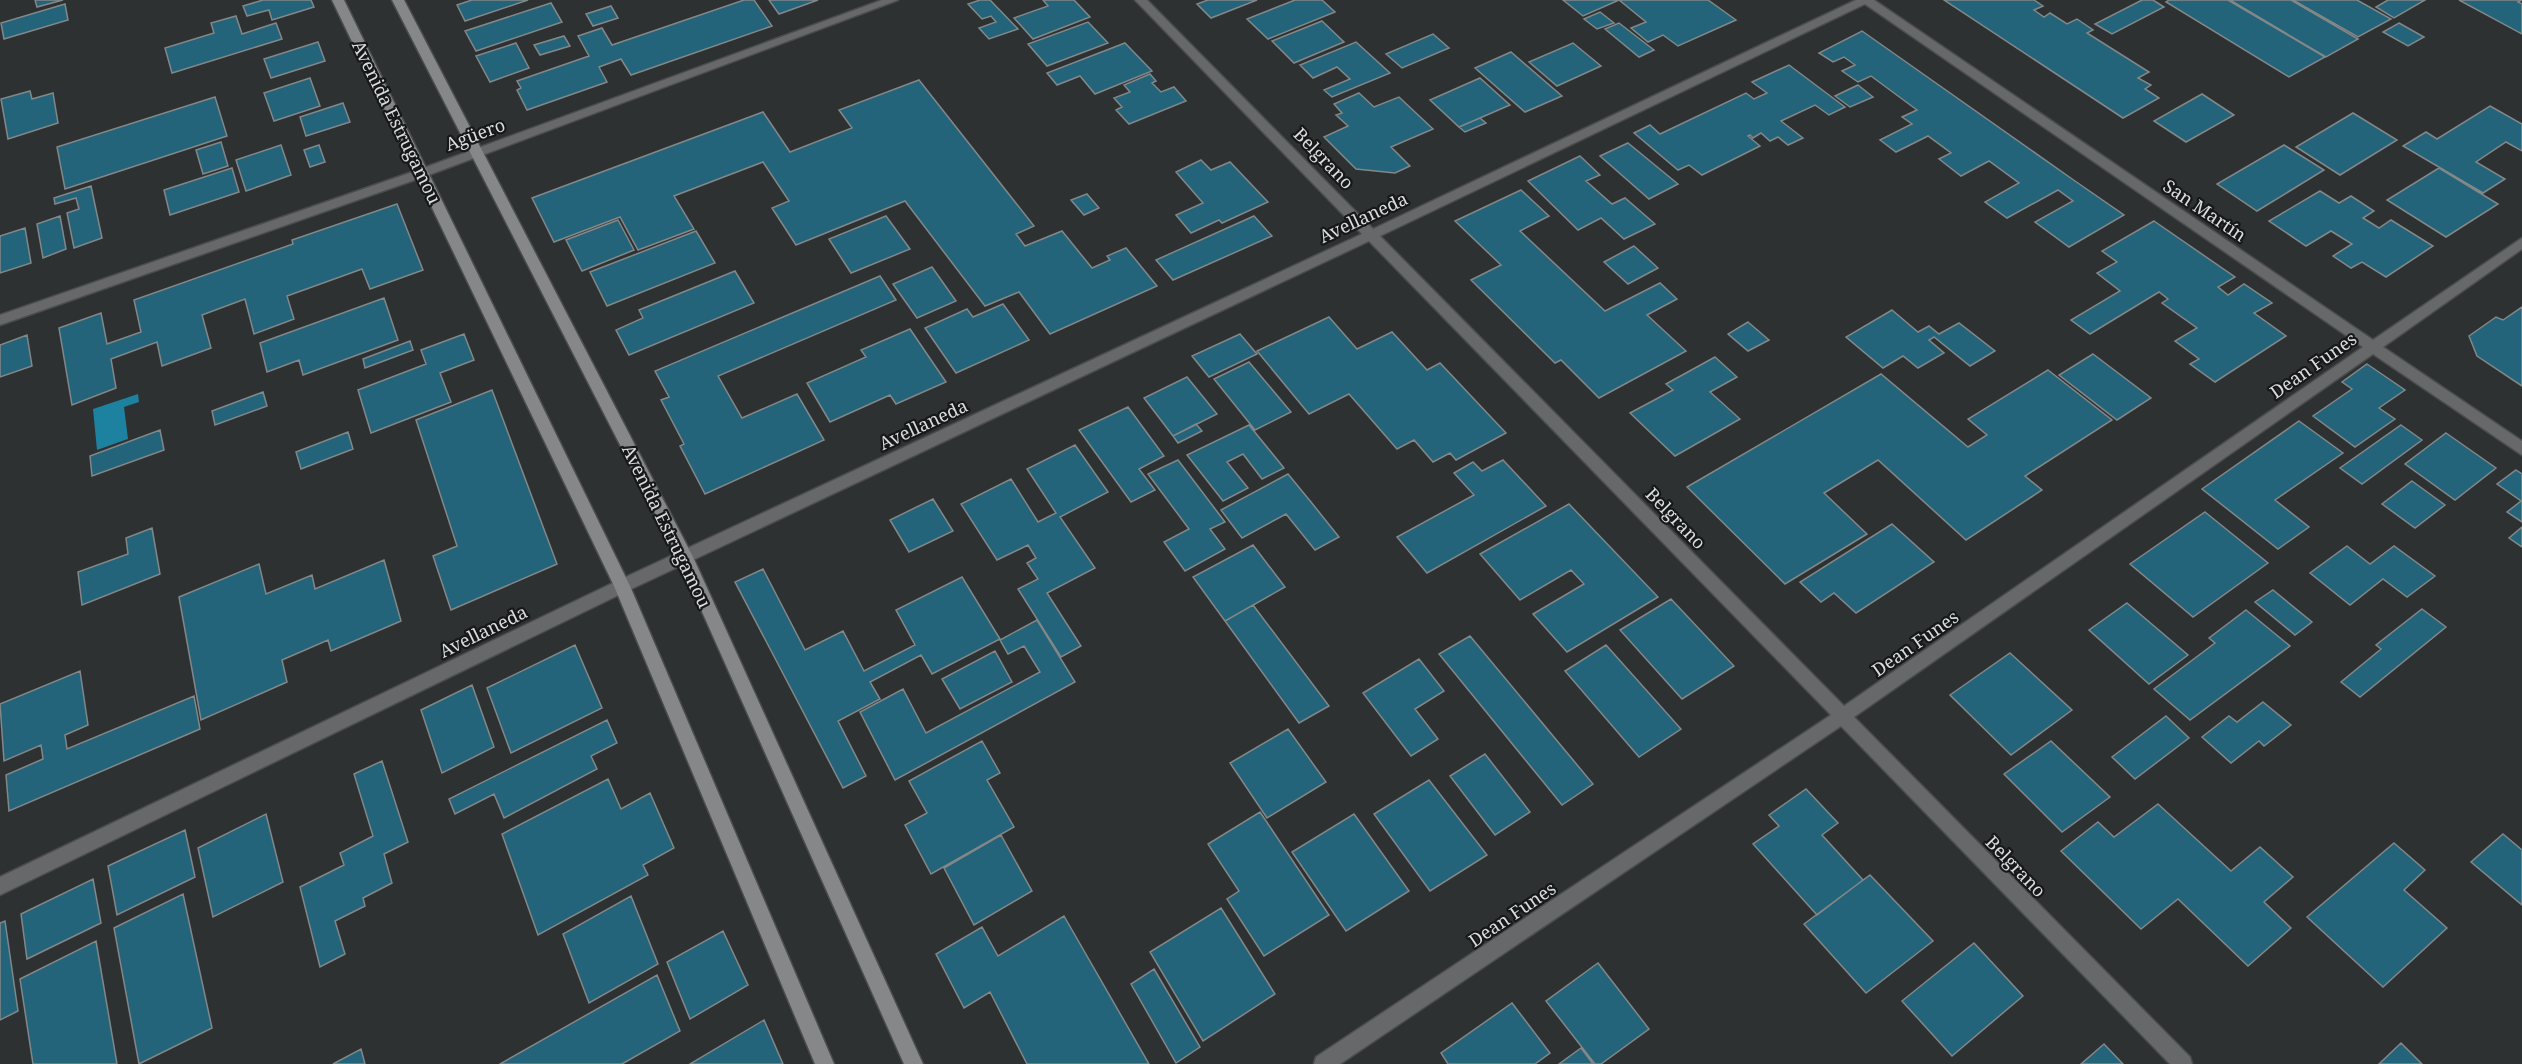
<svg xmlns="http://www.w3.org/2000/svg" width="2522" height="1064" font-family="'Noto Serif',serif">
<rect width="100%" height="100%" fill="#2e3132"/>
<path fill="#1d82a0" d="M138,394L139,402L124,407L128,439L97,450L93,409Z"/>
<path fill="#23647a" stroke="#838788" stroke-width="1.5" d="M35,0H63L37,7Z
M263,0H311L314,7L272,20L269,10L247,16L243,6Z
M472,0H528L465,21L457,5Z
M744,0H754L772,26L631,75L621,59L599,67L607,82L527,110L517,90L521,88L517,81L589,56L578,36L602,28L612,45Z
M769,0H818L779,14Z
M980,0H990L1018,29L989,39L979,28L996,22L991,16L982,19L968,4Z
M1043,0H1074L1090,17L1033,39L1014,18L1048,6Z
M1208,0H1257L1211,18L1197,4Z
M1295,0H1322L1335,12L1268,39L1247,19Z
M1563,0H1708L1736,20L1678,46L1663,35L1648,42L1631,28L1646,22L1619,0L1583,16Z
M1944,0H2034L2043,6L2034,10L2044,17L2050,13L2067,24L2077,19L2093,30L2087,33L2149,72L2138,78L2151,85L2145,89L2159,98L2123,118Z
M2142,0H2153L2164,7L2112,34L2095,24Z
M2169,0H2228L2325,57L2289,77L2166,2Z
M2230,0H2291L2358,39L2326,57Z
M2293,0H2357L2391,19L2358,37Z
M2388,0H2425L2394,18L2376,7Z
M2459,0H2522L2518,2L2522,4V34Z
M551,3L562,22L476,51L465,31Z
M65,4L68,20L4,39L1,23Z
M611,6L618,18L593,26L586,14Z
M1600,12L1614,23L1597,29L1584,19Z
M236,16L242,34L276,23L282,39L172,73L165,48L214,33L211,23Z
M1322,21L1344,42L1294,63L1272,41Z
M1088,22L1108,43L1047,66L1028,44Z
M1619,23L1654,50L1639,57L1605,29Z
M2399,23L2424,37L2408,46L2383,32Z
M1862,31L2075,181L2124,215L2069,247L2035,222L2073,201L2058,190L2007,218L1985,202L2019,183L1989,161L1961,176L1939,159L1951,153L1928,136L1896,152L1880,140L1912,124L1902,117L1917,110L1871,76L1858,82L1842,71L1855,65L1844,57L1833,62L1819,53Z
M1433,34L1449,48L1402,68L1386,54Z
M564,36L570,46L540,55L534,45Z
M318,42L325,61L271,78L264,59Z
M1356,42L1390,73L1332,97L1324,90L1350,79L1337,67L1313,78L1300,65Z
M516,43L529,68L490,82L476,56Z
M1125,43L1152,71L1095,94L1080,76L1057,85L1047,73Z
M1573,43L1601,66L1557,86L1529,62Z
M1511,52L1562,96L1525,112L1475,68Z
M1789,65L1845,107L1829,115L1815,105L1781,121L1803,138L1788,145L1778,137L1770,141L1761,133L1753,138L1750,135L1748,136L1760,146L1702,175L1689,165L1678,170L1634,133L1650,125L1660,134L1746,93L1754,99L1767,93L1752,82Z
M1150,74L1156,81L1152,83L1161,92L1174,87L1186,101L1129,124L1116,110L1122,107L1114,98L1130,92L1124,85Z
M310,78L320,106L274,121L264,93Z
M1480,78L1510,105L1459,127L1430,100Z
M919,80L1034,226L1016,234L1025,246L1062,231L1092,268L1110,260L1107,256L1126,248L1157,286L1050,334L1019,292L985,306L905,201L796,245L772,208L789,201L763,162L674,196L694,229L638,250L620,217L554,242L532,198L763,112L790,152L852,128L839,110Z
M1858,85L1873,97L1850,107L1835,96Z
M30,91L32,99L53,93L58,123L8,139L1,99Z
M1359,93L1374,107L1399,97L1433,129L1391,147L1410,166L1395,173L1356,169L1324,137L1348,126L1336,115L1342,113L1334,104Z
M2202,94L2234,115L2186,142L2154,121Z
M215,97L227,136L65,189L57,147Z
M343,103L350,122L306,136L300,117Z
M2490,106L2522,124V151L2506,142L2476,162L2505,179L2483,193L2403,146L2426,132L2437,139Z
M2353,113L2397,140L2340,175L2296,147Z
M1480,118L1486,123L1465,132L1459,127Z
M221,142L228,166L203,174L196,150Z
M1628,143L1678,184L1649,199L1600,156Z
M281,145L291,175L246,191L236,160Z
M319,145L325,162L310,167L304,150Z
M2284,145L2324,170L2257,211L2217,184Z
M1580,156L1600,175L1586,181L1612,204L1625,198L1655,224L1624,239L1601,218L1578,230L1528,181Z
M1201,160L1211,170L1230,162L1268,202L1222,223L1219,220L1191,233L1176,215L1203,203L1176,172Z
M232,168L239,192L170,215L164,190Z
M2439,168L2498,204L2446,237L2387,200Z
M91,186L102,238L74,248L67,213L79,209L76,198L55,204L54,198Z
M1521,190L1549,216L1520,231L1605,311L1660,283L1677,299L1647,315L1686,351L1599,398L1561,360L1555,363L1471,280L1501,265L1455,221Z
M2320,191L2339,203L2351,196L2374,211L2363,218L2379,228L2391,220L2433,246L2386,277L2362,262L2351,268L2333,256L2352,244L2331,231L2306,246L2269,221Z
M1087,194L1099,208L1084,215L1071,200Z
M397,204L423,270L370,289L362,269L287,296L294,319L254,334L245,299L202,315L211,348L162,366L157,342L111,359L116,388L72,405L59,328L101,313L107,344L141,332L134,300L293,244L292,240Z
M60,216L66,249L43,258L37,224Z
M886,216L910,249L851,273L829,239Z
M1254,216L1272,236L1173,280L1156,260Z
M618,220L634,250L582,271L566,240Z
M2154,221L2235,277L2218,287L2228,295L2244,284L2272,303L2254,313L2286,336L2215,382L2190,364L2199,359L2175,341L2197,328L2162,303L2168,299L2159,292L2090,334L2071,320L2120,291L2097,273L2117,262L2102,251Z
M25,228L31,263L0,273V236Z
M696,231L715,263L607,306L590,272Z
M1634,246L1658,268L1628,284L1604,262Z
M932,267L956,301L917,318L893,284Z
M735,271L754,303L629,355L616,330L643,318L639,310Z
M880,276L896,300L718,376L742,418L797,394L824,440L705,494L680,446L684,444L661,400L669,397L655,371Z
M384,298L398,340L303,375L299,360L267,372L260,343Z
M1003,304L1029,340L956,373L925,328L967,309L973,317Z
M2522,307V386L2477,356L2469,336L2496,317L2503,320Z
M1892,310L1918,332L1929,326L1939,334L1959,323L1995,351L1970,366L1934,337L1929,340L1944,353L1918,368L1903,356L1883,368L1846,337Z
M1329,317L1357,349L1392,332L1427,370L1440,363L1506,433L1456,460L1450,453L1433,462L1414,440L1397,449L1349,394L1309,414L1257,351Z
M1748,322L1769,340L1748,351L1728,334Z
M910,329L946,382L896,404L890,395L830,422L807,383L866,357L861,350Z
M464,334L474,360L440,373L451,402L371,433L358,390L426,364L421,350Z
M1240,334L1257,354L1209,377L1192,356Z
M27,335L32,366L0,377V345Z
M410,341L413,350L365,368L363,359Z
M2093,354L2151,398L2117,420L2059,375Z
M1715,357L1737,377L1710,392L1740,419L1675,456L1630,413L1673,390L1666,384Z
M1249,362L1291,412L1255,430L1214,379Z
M2367,364L2405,390L2379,408L2395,419L2355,447L2313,416L2352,389L2342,382Z
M2048,370L2112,420L2025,476L2042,490L1966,540L1878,460L1824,493L1867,534L1785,584L1687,487L1881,374L1968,447L1987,435L1968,419Z
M1187,377L1217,414L1173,436L1144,398Z
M492,390L557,564L451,610L433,556L457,546L416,420Z
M263,392L267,406L215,425L212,411Z
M1128,407L1164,456L1139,469L1155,490L1131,502L1079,430Z
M2299,421L2343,453L2275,500L2309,527L2278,549L2202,489Z
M1196,424L1202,431L1178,443L1173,436Z
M1249,425L1284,468L1262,479L1243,454L1227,462L1248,488L1223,501L1187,455Z
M2401,425L2422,440L2362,484L2340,468Z
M160,430L164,450L92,476L90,456Z
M348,432L353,449L301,469L296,452Z
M2446,433L2496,468L2455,500L2405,464Z
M1075,445L1108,492L1060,517L1095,568L1047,593L1081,646L1061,657L1018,589L1038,579L1027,563L1036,558L1028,545L997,560L961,504L1011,479L1038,522L1056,513L1027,469Z
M1178,460L1225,522L1210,529L1225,549L1185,571L1164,542L1189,529L1148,474Z
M1503,460L1546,506L1427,573L1397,537L1474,495L1454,473L1473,462L1482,471Z
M2516,470L2522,474V522L2507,512L2521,501L2497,484Z
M1288,474L1311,502L1339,537L1315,550L1286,514L1242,538L1221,510Z
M2412,481L2445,505L2415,528L2382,504Z
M933,499L953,531L909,552L890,520Z
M1569,504L1658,597L1567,652L1533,614L1584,584L1571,570L1520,600L1480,554Z
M2205,512L2268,563L2193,617L2130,564Z
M1892,524L1934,562L1856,613L1834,593L1821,602L1800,582Z
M2522,527V547L2509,538Z
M152,528L160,574L82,605L78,572L128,554L126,538Z
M1253,545L1285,587L1225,621L1193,577Z
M2347,546L2370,564L2394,546L2435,576L2407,597L2383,579L2350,605L2310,573Z
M384,560L401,621L331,651L328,640L282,660L287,682L201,720L179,597L259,564L266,594L312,575L315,589Z
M763,569L805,650L843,631L864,671L915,645L896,610L962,577L1000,639L932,674L921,655L870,682L880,699L838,721L866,776L843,788L735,582Z
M2273,590L2312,622L2295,635L2255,602Z
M1671,599L1734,666L1682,699L1620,630Z
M2127,603L2188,655L2149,684L2089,630Z
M1253,605L1329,706L1299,723L1225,621Z
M2422,609L2446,627L2360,697L2341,682L2381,649L2376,645Z
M2246,610L2290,646L2190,720L2154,689L2215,643L2209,638Z
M1037,620L1075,682L895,780L860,712L903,689L926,733L1040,672L1024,646L1008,654L1000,640Z
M1470,636L1593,784L1562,805L1439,654Z
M575,645L602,708L511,753L487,688Z
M1606,645L1681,729L1639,757L1565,671Z
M995,651L1012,682L960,709L942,679Z
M2010,653L2072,710L2011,755L1950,695Z
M1419,659L1444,691L1415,709L1438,739L1411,756L1363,693Z
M80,671L88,725L65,735L67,749L194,696L200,729L9,811L6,775L43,759L41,745L4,761L0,704Z
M472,685L494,747L442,773L421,710Z
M2263,702L2291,725L2264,746L2259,741L2231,763L2202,737L2229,716L2237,722Z
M2166,716L2189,738L2135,779L2112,757Z
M607,720L617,743L591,756L597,769L504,818L494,794L455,814L449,799Z
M1288,729L1326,782L1267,818L1230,763Z
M982,741L1000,773L987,780L1014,827L931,874L905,825L927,813L909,781Z
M2051,741L2110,797L2062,832L2004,774Z
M1485,754L1530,812L1495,835L1450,776Z
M382,761L408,842L384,854L392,883L363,898L365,906L335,921L345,954L320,967L300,887L344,865L340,853L373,836L354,774Z
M608,779L621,809L650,793L674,848L643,865L648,875L538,935L502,834Z
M1429,780L1487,855L1430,891L1374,814Z
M1806,789L1838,823L1822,835L1863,880L1817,915L1753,844L1779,826L1769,815Z
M2158,804L2231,871L2260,847L2293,877L2264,902L2291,928L2248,966L2178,899L2141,929L2061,851L2098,822L2114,837Z
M1260,812L1329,915L1264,956L1227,899L1239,891L1208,844Z
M266,814L283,882L213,917L198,848Z
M1354,814L1409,891L1346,931L1292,852Z
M185,830L195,877L117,915L108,866Z
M2503,834L2522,850V905L2471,862Z
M1001,835L1032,891L974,925L944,868Z
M2394,843L2425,870L2404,890L2447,928L2383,987L2307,917Z
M1870,875L1933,941L1866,993L1804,924Z
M93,879L101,923L27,959L21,914Z
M183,894L212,1028L139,1064L114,928Z
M631,896L658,964L589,1003L563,934Z
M1221,908L1275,994L1203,1041L1150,952Z
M1064,916L1149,1064H1027L990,992L964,1008L936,954L982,927L998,956Z
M5,921L18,1011L0,1020V923Z
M723,931L748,985L690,1019L667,962Z
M96,941L117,1064H33L20,979Z
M1974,943L2023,996L1952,1056L1902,1001Z
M1598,963L1649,1029L1601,1064H1595L1546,1001Z
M1154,969L1200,1047L1176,1063L1131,984Z
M657,975L680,1031L622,1064H500Z
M1512,1003L1550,1053L1535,1064H1448L1441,1053Z
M764,1020L783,1064H690Z
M2401,1043L2422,1064H2379Z
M2104,1044L2123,1064H2081Z
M1581,1048L1593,1064H1559Z
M361,1049L365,1064H333Z"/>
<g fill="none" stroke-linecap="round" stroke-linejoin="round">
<defs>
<path id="street" d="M882,0H898L426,176L0,325V315L418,170Z
M1135,0H1147L1373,229L1856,0H1874L2373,340L2522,238V249L2383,347L2522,441V455L2373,354L1854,717L2190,1057L2192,1064H2170L1841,726L1340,1064H1314L1316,1057L1831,715L1369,241L627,591L0,895V877L617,581L1362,234ZM1865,4L2363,347L1844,706L1380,236Z"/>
<path id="secondary" d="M332,0H344L630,586L834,1064H815L614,586Z
M392,0H404L693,557L923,1064H904L678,558Z"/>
</defs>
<use href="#street" stroke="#4a4c4d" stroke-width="3"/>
<use href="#secondary" stroke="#4a4c4d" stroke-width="3"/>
<use href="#street" fill="#676869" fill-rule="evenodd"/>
<use href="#secondary" fill="#858788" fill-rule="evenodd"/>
</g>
<g text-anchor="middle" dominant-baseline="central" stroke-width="4.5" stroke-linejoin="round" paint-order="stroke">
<g font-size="18" fill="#dadcdd" stroke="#171919">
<text transform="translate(397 122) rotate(64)">Avenida Estrugamou</text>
<text transform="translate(475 134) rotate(-20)">Agüero</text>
<text transform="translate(1324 158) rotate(46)">Belgrano</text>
<text transform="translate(2205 210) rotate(34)">San Martín</text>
<text transform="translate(1363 217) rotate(-25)">Avellaneda</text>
<text transform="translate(2313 365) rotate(-35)">Dean Funes</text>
<text transform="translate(923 424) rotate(-25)">Avellaneda</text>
<text transform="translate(1676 518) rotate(46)">Belgrano</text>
<text transform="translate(667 526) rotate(64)">Avenida Estrugamou</text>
<text transform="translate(483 631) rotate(-26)">Avellaneda</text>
<text transform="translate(1915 643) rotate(-35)">Dean Funes</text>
<text transform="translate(2016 866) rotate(46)">Belgrano</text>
<text transform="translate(1512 914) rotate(-34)">Dean Funes</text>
</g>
</g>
</svg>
